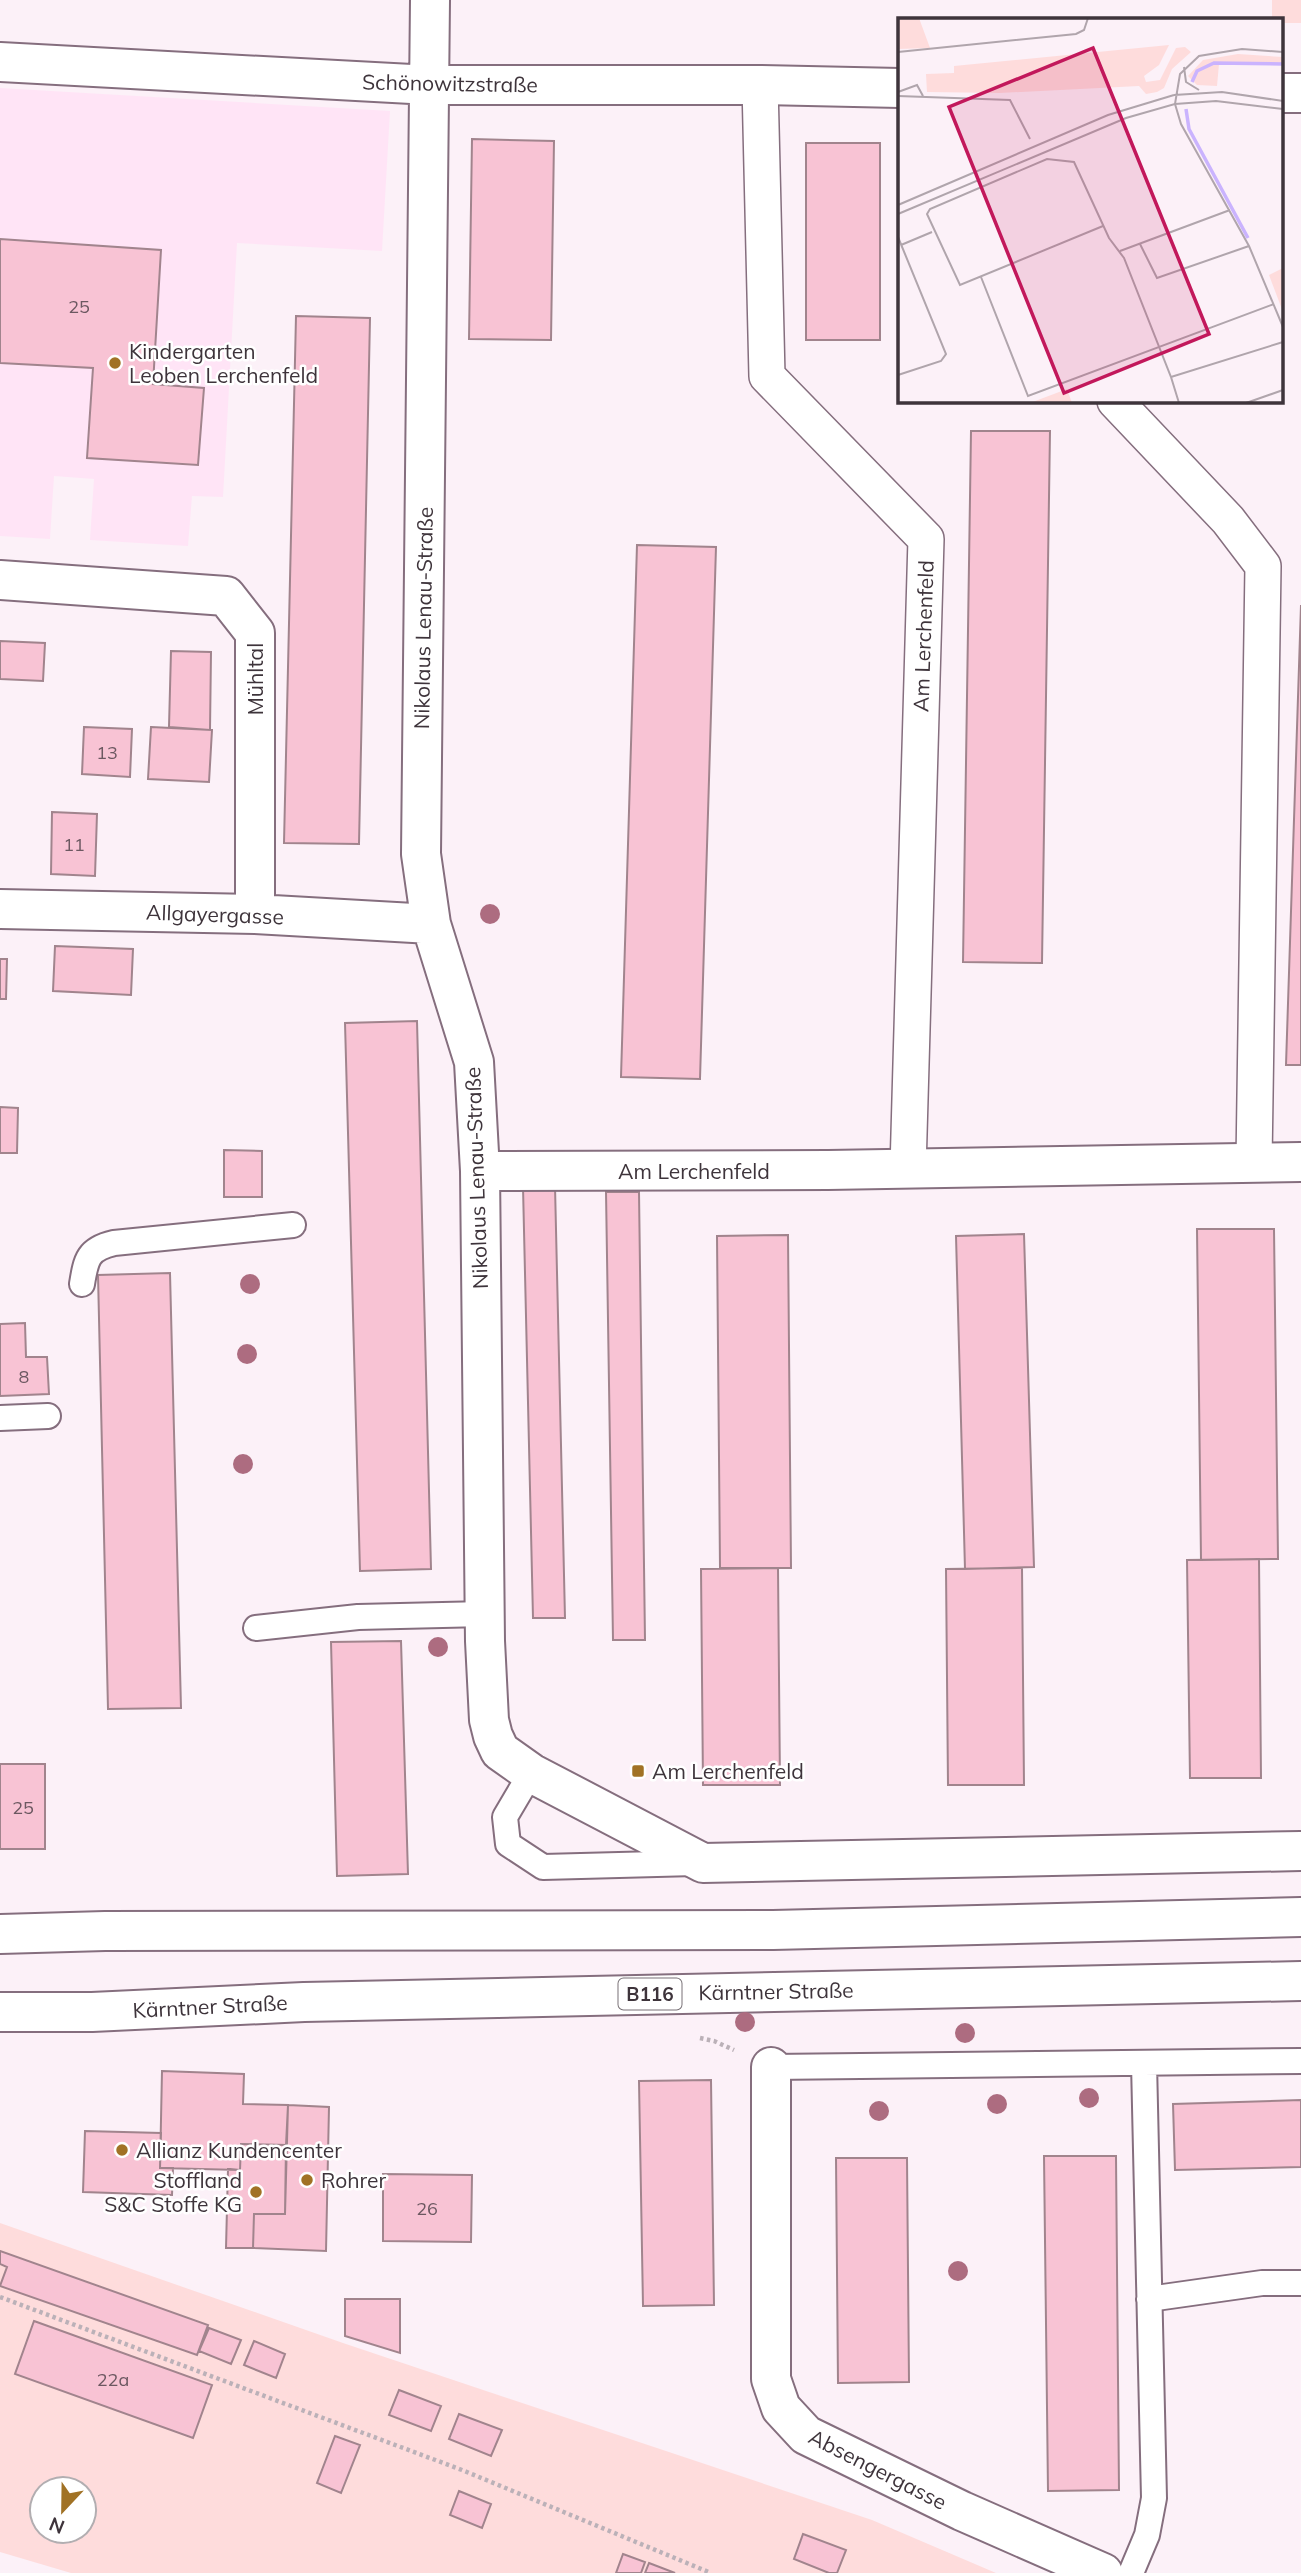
<svg xmlns="http://www.w3.org/2000/svg" width="1301" height="2573" font-family="Mulish,sans-serif">
<rect width="100%" height="100%" fill="#fcf1f8"/>
<path fill="#ffe4f6" d="M0,88L390,111L382,251L237,243L223,497L192,496L188,546L90,540L94,479L54,476L50,539L0,536Z"/>
<path fill="#fedcdc" fill-rule="evenodd" d="M1272,0H1301V23H1282V19H1272Z
M0,2223L343,2343L872,2520L996,2573H71L0,2552ZM42,2489H84V2531H42Z"/>
<path fill="#f8c3d4" stroke="#a1848d" stroke-width="2" d="M472,139L554,141L551,340L469,339Z
M806,143H880V340H806Z
M0,239L161,250L153,384L204,388L198,465L87,458L93,368L0,363Z
M296,316L370,318L359,844L284,843Z
M971,431H1050L1042,963L963,962Z
M637,545L716,547L700,1079L621,1077Z
M1301,605V1065H1286Z
M0,641L45,643L43,681L0,679Z
M171,651L211,652L210,730L169,727Z
M84,727L132,729L130,777L82,774Z
M151,727L212,730L209,782L148,779Z
M52,812L97,814L95,876L51,874Z
M55,946L133,949L131,995L53,991Z
M0,959H7L6,999H0Z
M417,1021L431,1569L360,1571L345,1023Z
M0,1107L18,1108L17,1153H0Z
M224,1150L262,1151V1197H224Z
M555,1186L565,1618H533L523,1187Z
M606,1192H639L645,1640H613Z
M1197,1229H1274L1278,1559L1201,1560Z
M1024,1234L1034,1567L965,1569L956,1236Z
M788,1235L791,1568H720L717,1236Z
M170,1273L181,1708L108,1709L98,1275Z
M25,1323L26,1357H47L49,1394L0,1396V1324Z
M1259,1559L1261,1778H1190L1187,1560Z
M778,1568L780,1785H703L701,1569Z
M1022,1568L1024,1785H948L946,1569Z
M401,1641L408,1874L337,1876L331,1642Z
M0,1764H45V1849H0Z
M162,2071L244,2074L243,2104L288,2105L286,2145L241,2144L240,2170L160,2168Z
M711,2080L714,2305L643,2306L639,2081Z
M1301,2100V2167L1175,2170L1173,2104Z
M288,2105L329,2107L326,2251L253,2248L254,2214H285Z
M85,2131L161,2133L160,2168H173L172,2195L83,2192Z
M241,2144L286,2145L285,2214H254L253,2248H226L228,2169L240,2170Z
M1044,2156H1116L1119,2490L1048,2491Z
M836,2158H907L909,2382L838,2383Z
M383,2174L472,2175L471,2242L383,2241Z
M0,2251L208,2325L197,2355L0,2286L7,2267L0,2264Z
M345,2299H400V2353L345,2336Z
M34,2321L212,2385L193,2438L15,2374Z
M209,2328L241,2340L231,2364L199,2351Z
M254,2341L285,2354L276,2378L244,2365Z
M399,2390L441,2406L431,2431L389,2415Z
M459,2414L502,2430L491,2456L449,2439Z
M335,2436L360,2445L341,2493L317,2483Z
M459,2491L491,2504L482,2528L450,2515Z
M803,2534L846,2550L837,2573H829L794,2559Z
M623,2554L645,2562L641,2573H616Z
M649,2563L675,2573H645Z"/>
<g fill="none" stroke-linecap="round" stroke-linejoin="round">
<defs>
<path id="service" d="M82,1284C86,1259 88,1249 114,1243L293,1225
M0,1418L48,1416
M256,1628L358,1617L485,1614
M531,1773L505,1817L508,1844L543,1867L695,1863
M771,2067L1301,2061
M1149,2299L1262,2283H1301
M1131,2573L1147,2535L1154,2498L1144,2063"/>
<path id="pedestrian" d="M760,85L767,376L926,539L908,1169
M1115,401L1228,520L1263,566L1254,1162"/>
<path id="minor" d="M430,0L421,854L431,924L474,1062L480,1171L485,1641L489,1720L493,1736L500,1751L531,1773L703,1863L1301,1851
M0,62L430,85H760L900,88
M1282,93H1301
M0,580L226,596L255,633V914
M0,909L255,914L431,924
M480,1171L828,1170L1301,1162
M771,2067V2379L781,2408L806,2435L962,2511L1103,2573"/>
<path id="primary" d="M0,1934L105,1931L773,1930L1301,1917
M0,2012H92L304,2002L1301,1981"/>
</defs>
<use href="#service" stroke="#856e7e" stroke-width="28"/>
<use href="#pedestrian" stroke="#856e7e" stroke-width="38"/>
<use href="#minor" stroke="#856e7e" stroke-width="42"/>
<use href="#primary" stroke="#856e7e" stroke-width="42"/>
<path stroke="#bbb1b8" stroke-width="4.5" stroke-dasharray="3.5 3.5" stroke-linecap="butt" d="M700,2038L714,2041L734,2050
M0,2297L462,2470L711,2573"/>
<use href="#service" stroke="#fff" stroke-width="24"/>
<use href="#pedestrian" stroke="#fff" stroke-width="35"/>
<use href="#minor" stroke="#fff" stroke-width="38"/>
<use href="#primary" stroke="#fff" stroke-width="38"/>
</g>
<g fill="#ad6c80">
<circle cx="490" cy="914" r="10"/>
<circle cx="250" cy="1284" r="10"/>
<circle cx="247" cy="1354" r="10"/>
<circle cx="243" cy="1464" r="10"/>
<circle cx="438" cy="1647" r="10"/>
<circle cx="745" cy="2022" r="10"/>
<circle cx="965" cy="2033" r="10"/>
<circle cx="1089" cy="2098" r="10"/>
<circle cx="997" cy="2104" r="10"/>
<circle cx="879" cy="2111" r="10"/>
<circle cx="958" cy="2271" r="10"/>
</g>
<g fill="#a17225" stroke="#fff" stroke-width="2.5">
<circle cx="115" cy="363" r="7"/>
<rect x="631" y="1764" width="14" height="14" rx="3.5"/>
<circle cx="122" cy="2150" r="7"/>
<circle cx="307" cy="2180" r="7"/>
<circle cx="256" cy="2192" r="7"/>
</g>
<g text-anchor="middle" dominant-baseline="central" stroke-width="5" stroke-linejoin="round" paint-order="stroke">
<g font-size="18" fill="#6c5861">
<text x="79" y="306">25</text>
<text x="107" y="752">13</text>
<text x="74" y="844">11</text>
<text x="24" y="1376">8</text>
<text x="23" y="1807">25</text>
<text x="427" y="2208">26</text>
<text x="113" y="2379">22a</text>
</g>
<rect fill="#fff" stroke="#787176" stroke-width="2" x="618.5" y="1978.5" width="63" height="31" rx="5"/>
<g font-size="19" font-weight="bold" fill="#3e343b">
<text x="650" y="1994">B116</text>
</g>
<g font-size="21" fill="#3e343b" stroke="#fff">
<text transform="translate(450 83) rotate(1)">Schönowitzstraße</text>
<text transform="translate(423 618) rotate(-89)">Nikolaus Lenau-Straße</text>
<text transform="translate(923 636) rotate(-88)">Am Lerchenfeld</text>
<text transform="translate(255 679) rotate(-90)">Mühltal</text>
<text transform="translate(215 914) rotate(2)">Allgayergasse</text>
<text x="694" y="1171">Am Lerchenfeld</text>
<text transform="translate(476 1178) rotate(-92)">Nikolaus Lenau-Straße</text>
<text transform="translate(776 1991) rotate(-1)">Kärntner Straße</text>
<text transform="translate(210 2006) rotate(-3)">Kärntner Straße</text>
<text transform="translate(878 2469) rotate(27)">Absengergasse</text>
</g>
<g font-size="21" fill="#3e343b" stroke="#fff" text-anchor="start">
<text x="129" y="351">Kindergarten<tspan x="129" dy="24">Leoben Lerchenfeld</tspan></text>
<text x="652" y="1771">Am Lerchenfeld</text>
<text x="136" y="2150">Allianz Kundencenter</text>
<text x="242" y="2180" text-anchor="end">Stoffland<tspan x="242" dy="24">S&amp;C Stoffe KG</tspan></text>
<text x="321" y="2180">Rohrer</text>
</g>
</g>
<g transform="translate(898 18)">
<rect width="385" height="385" fill="#fcf1f8"/>
<path d="M0,0H21L32,30L0,31ZM271,27L261,47L246,58L248,64L262,62L278,30L287,29L293,34L274,51L266,70L259,74L248,76L241,68L101,75L29,74L28,56L56,55V48ZM340,36L385,39V53L384,47L364,45L321,46L319,68L299,67L290,58L305,42ZM385,250V294L371,257ZM169,371L174,385H132Z" fill="#fedcdc"/>
<path fill="none" stroke="#cab3fe" stroke-width="3.5" d="M294,64L299,53L316,45L385,46M288,91L291,111L350,220"/>
<path fill="none" stroke="#b0a5ac" stroke-width="2" d="M0,34L178,16L186,12L190,0M286,49L288,64L301,72M0,74L19,67L25,78M276,77L324,74L385,83M0,78L112,82L132,121M277,86L283,106L351,228L385,309M277,86L318,83L385,91M0,187L210,97L276,77M0,196L228,100L277,86L282,56L301,38L344,31L385,34M205,208L62,267L29,196L32,191L149,141L176,144L211,220L226,240L273,359L385,324M0,219L48,336L43,343L0,357M242,226L259,260L351,228M3,227L34,214M222,233L332,192M83,259L130,378L376,286M273,359L281,385M348,385L385,372"/>
<path fill="#c2185b" fill-opacity="0.15" stroke="#c2185b" stroke-width="3.5" d="M195,30L311,316L166,375L51,89Z"/>
<rect width="385" height="385" fill="none" stroke="#3e343b" stroke-width="3.5"/>
</g>
<g transform="translate(63 2510) rotate(202)"><circle r="33" fill="#ffffff" stroke="#b2aeb1" stroke-width="2"/>
<path d="M0-5L12 26L0 18L-12 26Z" fill="#a17225"/>
<text y="-10" font-size="19" font-weight="bold" text-anchor="middle" fill="#3e343b">N</text>
</g>
</svg>
